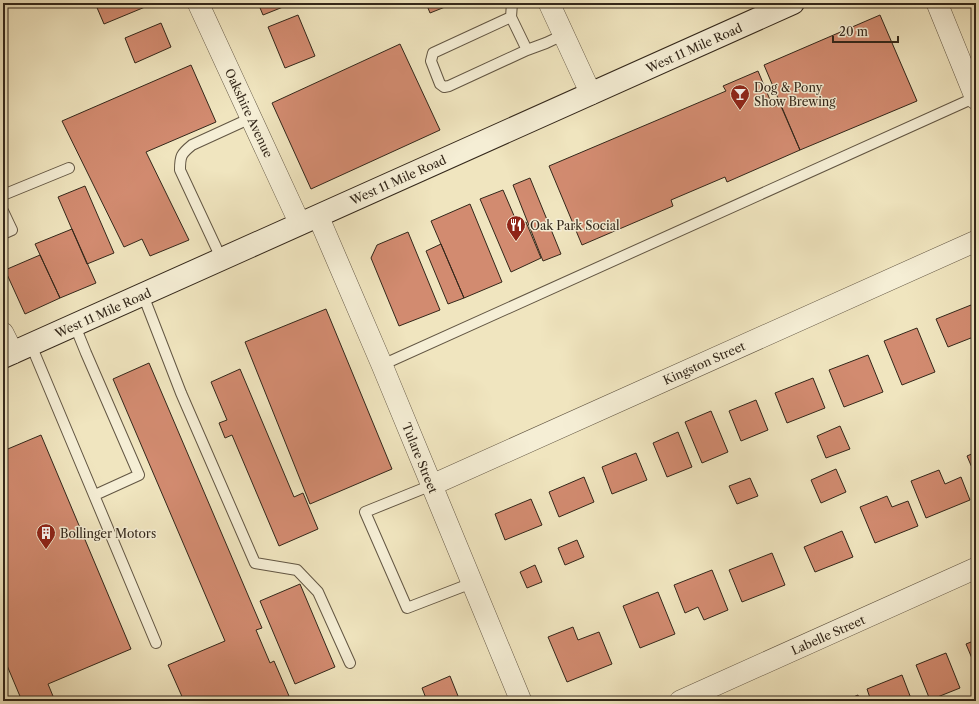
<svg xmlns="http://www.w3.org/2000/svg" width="979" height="704" font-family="'Libre Caslon Text',serif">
<rect width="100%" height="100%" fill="#f0e5bf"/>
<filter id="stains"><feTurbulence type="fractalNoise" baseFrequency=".005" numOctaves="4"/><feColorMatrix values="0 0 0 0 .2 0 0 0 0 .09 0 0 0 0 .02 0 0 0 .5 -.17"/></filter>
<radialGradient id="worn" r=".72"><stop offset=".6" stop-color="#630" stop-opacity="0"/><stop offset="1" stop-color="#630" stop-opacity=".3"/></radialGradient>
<path fill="#d28b70" stroke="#33271a" d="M95,3H144L145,7L104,24Z
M258,3H293L263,15Z
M426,3H455L430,13Z
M298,15L315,56L285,68L268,27Z
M880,15L917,101L800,150L764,65Z
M161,23L171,47L135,63L125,38Z
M400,44L440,130L311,189L272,103Z
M191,65L216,122L146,152L189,240L150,256L142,239L124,247L62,121Z
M758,71L773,107L780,104L800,150L727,182L725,177L671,200L673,206L582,245L549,166L726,91L723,86Z
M530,178L561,254L543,261L513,185Z
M85,186L114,253L87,264L58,197Z
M503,190L518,225L526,222L541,258L511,272L480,199Z
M470,204L502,282L464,298L431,221Z
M72,229L96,283L60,298L35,244Z
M408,232L440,310L399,326L371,258L377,245Z
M441,244L464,298L448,304L426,251Z
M40,255L60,298L25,314L5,270Z
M971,305L976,319V336L948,347L936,319Z
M326,309L392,469L310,504L245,342Z
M917,328L935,372L902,385L884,341Z
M868,355L883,392L844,407L829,370Z
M149,363L262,628L256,630L270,663L274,661L289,696L277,701H184L168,665L225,641L113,379Z
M240,369L294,497L303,493L318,529L279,546L232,435L225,438L219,423L227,420L211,382Z
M813,378L825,408L787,423L775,393Z
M756,400L768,430L741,441L729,411Z
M711,411L728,452L702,463L685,422Z
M840,426L850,449L826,458L817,436Z
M678,432L692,467L667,477L653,443Z
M41,435L131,649L48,684L55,701H22L3,656V451Z
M976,452V477L967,456Z
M636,453L647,480L612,494L602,467Z
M836,469L846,492L821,503L811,480Z
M939,470L945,484L961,477L970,500L926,518L911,481Z
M584,477L594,502L559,517L549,492Z
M750,478L758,496L737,504L729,486Z
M887,496L892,507L908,501L918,526L875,543L860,507Z
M531,499L542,525L505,540L495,514Z
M842,531L853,557L815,572L804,547Z
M577,540L584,557L565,565L558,548Z
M772,553L785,585L742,602L729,570Z
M535,565L542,582L527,588L520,572Z
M712,570L728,610L704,620L698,607L685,613L674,585Z
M300,584L335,667L295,684L260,601Z
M658,592L675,634L640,648L623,606Z
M573,627L578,640L599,632L612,664L567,682L548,637Z
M976,640V668L966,644Z
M946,653L960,688L930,700L916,665Z
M902,675L912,701H871L867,689Z
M450,676L460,701H427L422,688Z
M858,695L860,701H844Z"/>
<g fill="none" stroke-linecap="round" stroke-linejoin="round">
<defs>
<path id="lane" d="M512,3L511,17L433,53L431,61L440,84L444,87L449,86L527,50L546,43L563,35
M511,17L527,50
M3,195L69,168
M3,211L12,230L3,234
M222,260L180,170C180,156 181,154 192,145L251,118
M143,295L181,393L255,563L297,570L318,592L350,663
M75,326L86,353L139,475L95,495
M31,345L156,643
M382,365L976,97
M432,485L365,512L407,608L472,583"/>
<path id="street" d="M198,3L300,224
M549,3L591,94
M937,3L976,99
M318,216L382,365L521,701
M3,333L13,353
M432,485L976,241
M680,701L976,568"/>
<path id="secondary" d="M3,357L793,3"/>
</defs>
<use href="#lane" stroke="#625643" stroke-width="12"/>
<use href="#street" stroke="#625643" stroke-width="22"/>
<use href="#secondary" stroke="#33271a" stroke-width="24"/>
<use href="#lane" stroke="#f5eed5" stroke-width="10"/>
<use href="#street" stroke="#f5eed5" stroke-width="21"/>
<use href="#secondary" stroke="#f5eed5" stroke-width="22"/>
</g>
<defs>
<symbol id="bar-pin" viewBox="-11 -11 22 30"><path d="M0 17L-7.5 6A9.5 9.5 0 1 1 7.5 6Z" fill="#8f2418" stroke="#f5eed5"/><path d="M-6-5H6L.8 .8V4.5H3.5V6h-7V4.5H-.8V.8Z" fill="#fff"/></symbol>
<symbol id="restaurant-pin" viewBox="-11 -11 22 30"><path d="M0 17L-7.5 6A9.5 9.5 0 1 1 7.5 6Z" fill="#8f2418" stroke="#f5eed5"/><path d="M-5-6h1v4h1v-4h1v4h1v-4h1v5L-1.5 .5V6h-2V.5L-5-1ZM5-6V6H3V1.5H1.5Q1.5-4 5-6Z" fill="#fff"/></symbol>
<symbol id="building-pin" viewBox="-11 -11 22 30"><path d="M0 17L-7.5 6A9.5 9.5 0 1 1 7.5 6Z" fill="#8f2418" stroke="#f5eed5"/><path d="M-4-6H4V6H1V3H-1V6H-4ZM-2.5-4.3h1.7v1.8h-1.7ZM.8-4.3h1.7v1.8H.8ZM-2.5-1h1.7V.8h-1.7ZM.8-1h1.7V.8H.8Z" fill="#fff"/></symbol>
</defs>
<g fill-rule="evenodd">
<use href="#bar-pin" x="729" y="83" width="22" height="30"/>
<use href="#restaurant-pin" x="505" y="214" width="22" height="30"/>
<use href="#building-pin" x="35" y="522" width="22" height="30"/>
</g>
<g text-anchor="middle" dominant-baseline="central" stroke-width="3" stroke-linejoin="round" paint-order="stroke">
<g font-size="12" fill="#33271a" stroke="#f5eed5">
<text transform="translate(694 48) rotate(-24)">West 11 Mile Road</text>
<text transform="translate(249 113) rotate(65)">Oakshire Avenue</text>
<text transform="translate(398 180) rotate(-24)">West 11 Mile Road</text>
<text transform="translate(103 313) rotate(-24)">West 11 Mile Road</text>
<text transform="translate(704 363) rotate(-24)">Kingston Street</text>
<text transform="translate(420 458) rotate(68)">Tulare Street</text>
<text transform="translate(828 635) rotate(-24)">Labelle Street</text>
</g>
<g font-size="12" fill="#33271a" stroke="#f5eed5" text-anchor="start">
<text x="754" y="87">Dog &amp; Pony<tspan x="754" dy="14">Show Brewing</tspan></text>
<text x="530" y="225">Oak Park Social</text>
<text x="60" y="533">Bollinger Motors</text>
</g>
</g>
<rect width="979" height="704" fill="none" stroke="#f0e5bf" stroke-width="16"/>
<rect x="4" y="4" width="971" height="696" fill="none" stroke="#33271a" stroke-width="2"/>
<rect x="8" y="8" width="963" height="688" fill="none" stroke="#33271a"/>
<path d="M833 36v6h65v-6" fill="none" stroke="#33271a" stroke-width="2"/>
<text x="839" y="36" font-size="12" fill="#33271a" stroke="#f5eed5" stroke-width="3" paint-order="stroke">20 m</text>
<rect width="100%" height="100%" filter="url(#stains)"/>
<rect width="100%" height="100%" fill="url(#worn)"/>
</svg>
